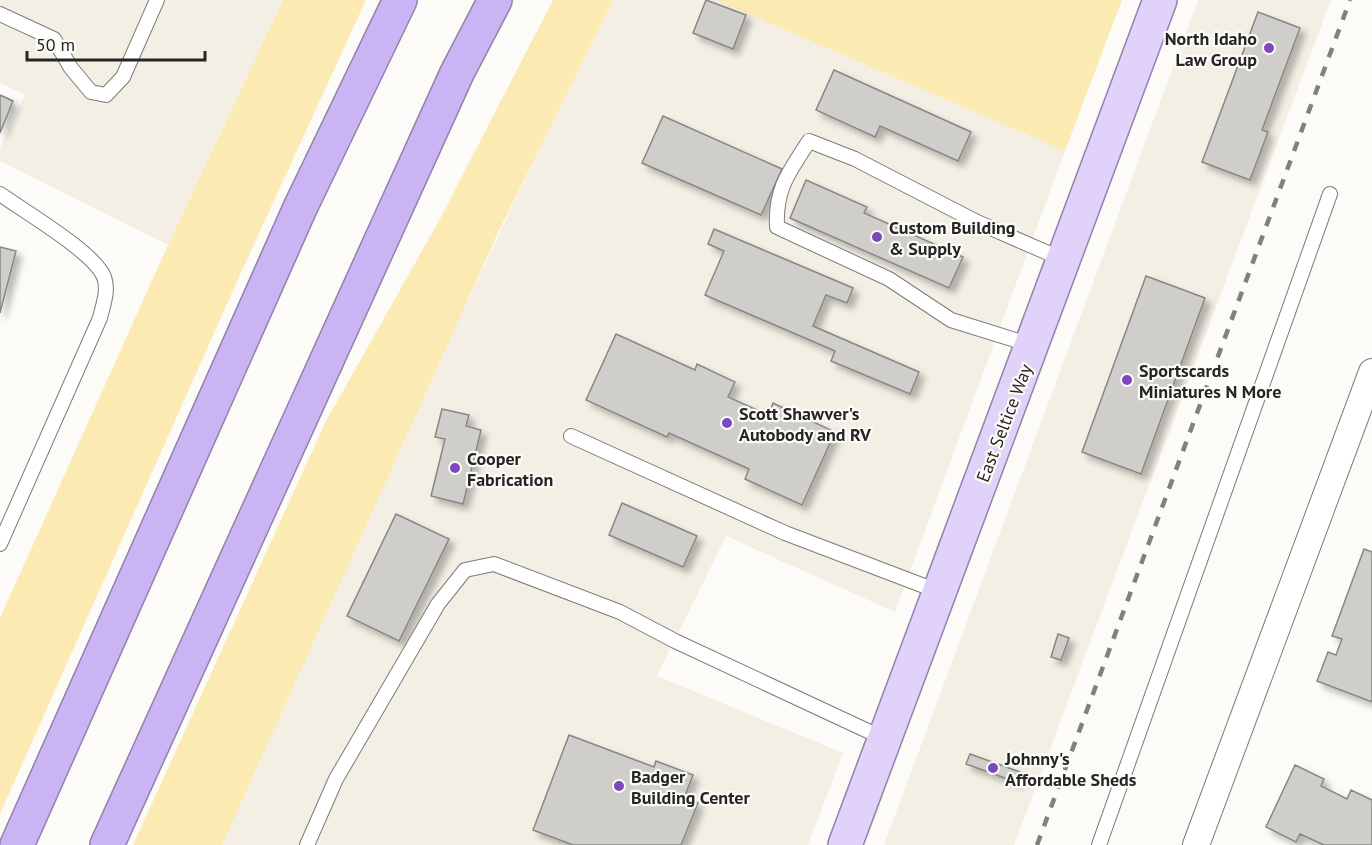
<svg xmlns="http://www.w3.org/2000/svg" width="1372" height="845" font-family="'PT Sans',sans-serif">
<defs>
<filter id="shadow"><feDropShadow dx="5.5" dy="5.5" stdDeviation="3" flood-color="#0004"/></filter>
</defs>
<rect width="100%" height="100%" fill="#fcfbf8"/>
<path fill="#f3efe5" d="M0,0H283L168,245L0,161V148L25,95L0,83Z
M610,0H716L1065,151L895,612L726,536L657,676L843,753L808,845H222L433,374Z
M1198,0H1331L1014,845H884Z"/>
<path fill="#fceab3" d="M283,0H366L239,277L0,814V618L168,245Z
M553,0H613L497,235L222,845H133L325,423L440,219Z
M716,0H1122L1065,151Z"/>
<path fill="#cfcecb" stroke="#888784" stroke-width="1.5" filter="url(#shadow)" d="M706,0L746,15L733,49L693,33Z
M1258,12L1300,28L1262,130L1268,132L1250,180L1202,162Z
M834,70L971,132L958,161L880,126L875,137L816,110Z
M0,95L13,101L0,133Z
M663,116L782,169L761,215L642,163Z
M806,180L867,207L864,213L963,257L949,288L790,218Z
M714,229L853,288L847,303L826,295L813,326L919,372L910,394L831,361L835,351L705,295L724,251L708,244Z
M0,247L16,251L0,313Z
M0,247L16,251L0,313Z
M1146,276L1205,298L1141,474L1082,452Z
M616,334L695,370L697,364L735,382L728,397L768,415L773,403L835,432L802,505L745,479L749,469L669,433L667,437L586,400Z
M442,409L469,415L466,426L481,430L463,504L431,496L445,439L435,437Z
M622,503L697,536L683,567L609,535Z
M396,514L449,539L399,641L347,616Z
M1364,549L1372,552V702L1317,681L1328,652L1336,655L1342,639L1332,636Z
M1058,634L1069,638L1061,660L1051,657Z
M569,735L654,767L656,761L693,775L684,798L698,803L681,845H573L533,830Z
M970,754L1020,772L1016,782L966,764Z
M1295,765L1324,779L1321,786L1347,799L1351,790L1372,800V845H1324L1300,834L1296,842L1266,827Z"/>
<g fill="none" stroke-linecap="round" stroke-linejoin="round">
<defs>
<path id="service" d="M0,14L54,39L71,68L91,92L106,95L123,77L157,0
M0,194C25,212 94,252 104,277C109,290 103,305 100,318L0,544
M1031,345L951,320L889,279L777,227C775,189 789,172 809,141L855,159L977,222L1064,260
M571,436L785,533L940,592
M307,845L336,779L438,604L465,570L494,564L620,612L675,641L885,739
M1099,845L1330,194"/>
<path id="minor" d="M1196,845L1372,372"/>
<path id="primary" d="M845,845L1160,0"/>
<path id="motorway" d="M17,845L300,208L400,0
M107,845L457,73L495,0"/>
</defs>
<use href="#service" stroke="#7b7b78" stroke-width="16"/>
<use href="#minor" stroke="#7b7b78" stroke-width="28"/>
<use href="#primary" stroke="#9182ab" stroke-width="36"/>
<use href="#motorway" stroke="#9182ab" stroke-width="36"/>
<use href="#service" stroke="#fff" stroke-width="14"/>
<use href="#minor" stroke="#fff" stroke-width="26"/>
<use href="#primary" stroke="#e0d2f8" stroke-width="33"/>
<use href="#motorway" stroke="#cbb4f3" stroke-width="33"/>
<path stroke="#80807e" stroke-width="4.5" stroke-dasharray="10 10" stroke-linecap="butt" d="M1037,845L1350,0"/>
</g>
<g fill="#7e47be" stroke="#fcfbf8" stroke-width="2">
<circle cx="1269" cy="48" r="6"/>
<circle cx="877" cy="237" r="6"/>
<circle cx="1127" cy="380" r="6"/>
<circle cx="727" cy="423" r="6"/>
<circle cx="455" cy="468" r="6"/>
<circle cx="993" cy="768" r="6"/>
<circle cx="619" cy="786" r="6"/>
</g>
<g text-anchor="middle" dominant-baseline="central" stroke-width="4.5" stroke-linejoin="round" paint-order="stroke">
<g font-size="18" font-weight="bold" fill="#252524" stroke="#fcfbf8" text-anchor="start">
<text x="1257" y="38" text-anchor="end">North Idaho<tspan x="1257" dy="21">Law Group</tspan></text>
<text x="889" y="227">Custom Building<tspan x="889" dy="21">&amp; Supply</tspan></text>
<text x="1139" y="370">Sportscards<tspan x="1139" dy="21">Miniatures N More</tspan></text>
<text x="739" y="413">Scott Shawver's<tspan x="739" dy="21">Autobody and RV</tspan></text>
<text x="467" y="458">Cooper<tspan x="467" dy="21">Fabrication</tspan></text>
<text x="1005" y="758">Johnny's<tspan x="1005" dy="21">Affordable Sheds</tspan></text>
<text x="631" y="776">Badger<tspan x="631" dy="21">Building Center</tspan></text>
</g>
<g font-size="18" fill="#252524" stroke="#fcfbf8">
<text transform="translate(1004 423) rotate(-69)">East Seltice Way</text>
</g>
</g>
<path d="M27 51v9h178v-9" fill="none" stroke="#252524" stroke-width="3"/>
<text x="36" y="51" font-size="18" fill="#252524" stroke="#fcfbf8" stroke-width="4.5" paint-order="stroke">50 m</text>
</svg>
